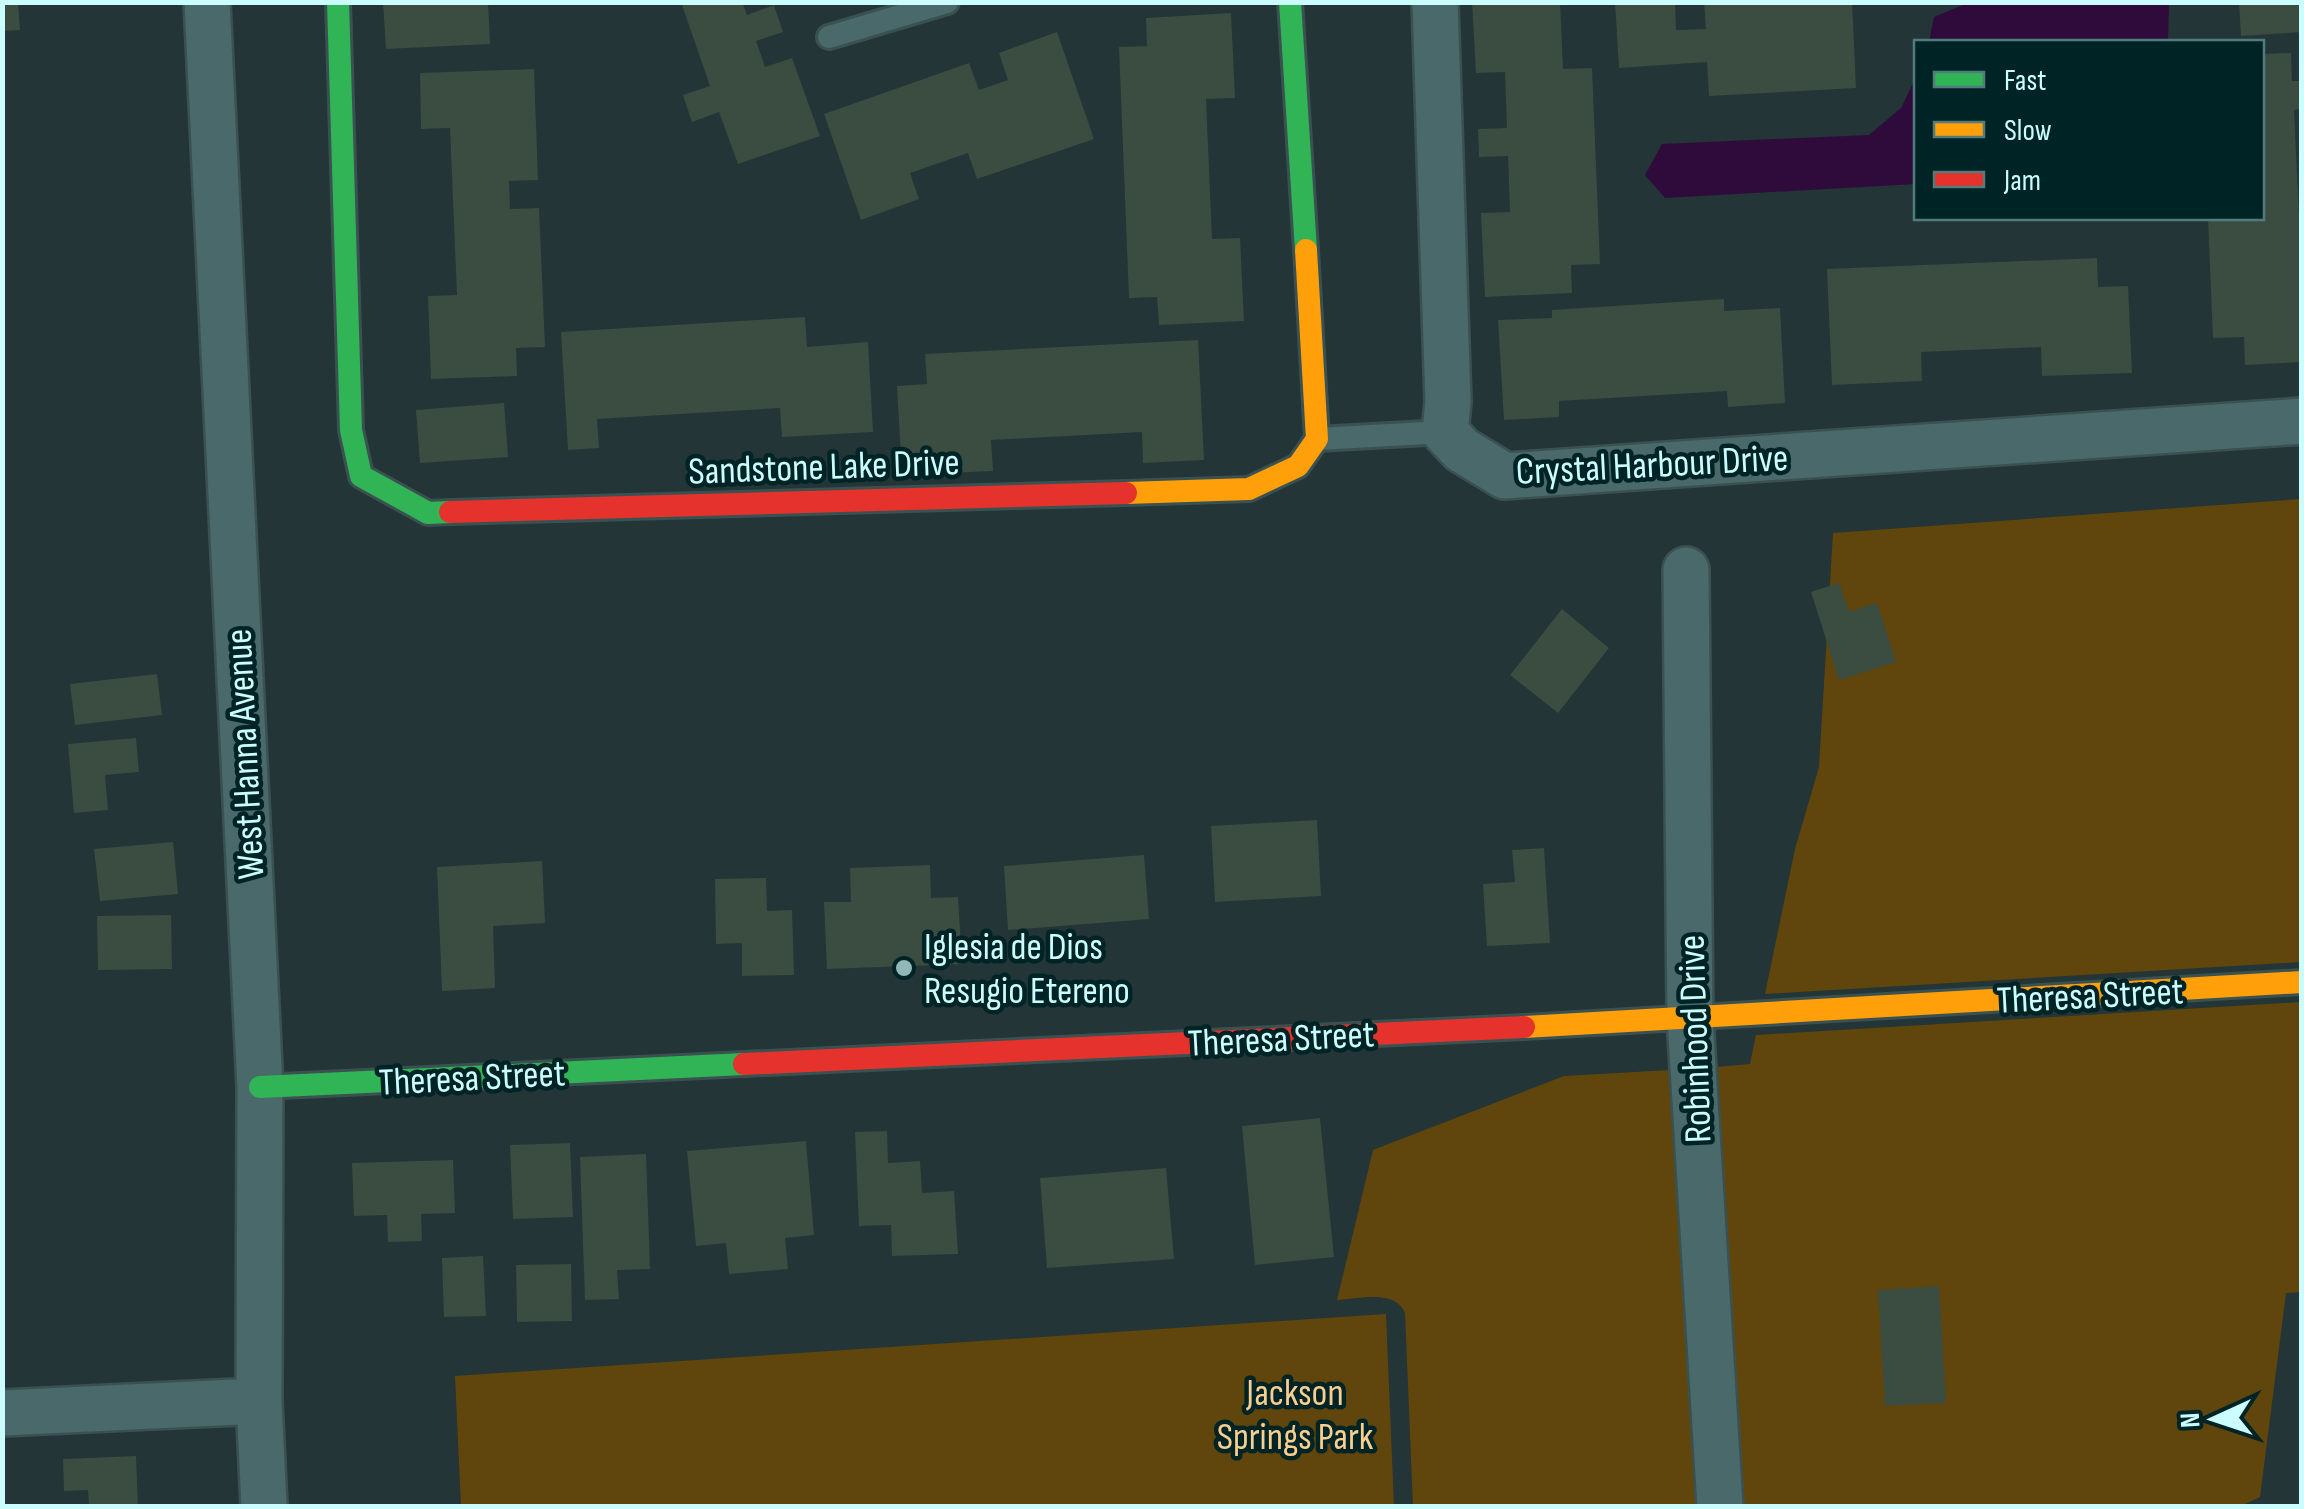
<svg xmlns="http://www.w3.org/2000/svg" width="2304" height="1509" font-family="'Sofia Sans Condensed',sans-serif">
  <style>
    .green { fill: #60460c }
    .water { fill: #2f0b3b }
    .building { fill: #3b4c40 }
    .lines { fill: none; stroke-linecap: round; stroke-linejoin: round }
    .lane-casing { stroke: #3a5151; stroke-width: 28 }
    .street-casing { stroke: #3a5151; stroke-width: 50 }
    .fast-casing { stroke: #3a5151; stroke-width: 28 }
    .slow-casing { stroke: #3a5151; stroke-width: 28 }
    .jam-casing { stroke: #3a5151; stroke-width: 28 }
    .lane { stroke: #4a696a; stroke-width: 22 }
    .street { stroke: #4a696a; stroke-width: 45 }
    .fast { stroke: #30b455; stroke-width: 22 }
    .slow { stroke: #ff9f0a; stroke-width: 22 }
    .jam { stroke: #e5322d; stroke-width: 22 }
    .poi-dot { fill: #91b7b8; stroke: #002425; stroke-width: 4 }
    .labels { text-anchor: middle; stroke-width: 9; stroke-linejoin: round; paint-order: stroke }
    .street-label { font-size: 38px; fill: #ccfdfe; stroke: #002425 }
    .poi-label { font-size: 38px; fill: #ccfdfe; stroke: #002425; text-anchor: start }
    .park-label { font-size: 38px; fill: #f8cf90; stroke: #002425 }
  </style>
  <rect width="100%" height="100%" fill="#233536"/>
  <path class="green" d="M2301 499V962L1765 994 1795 849 1819 767 1833 533Z
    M2301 1002V1292L2286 1293 2260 1497 2241 1506H1742L1716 1067 1750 1064 1756 1035Z
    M1670 1070 1697 1506H1413L1405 1313C1395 1289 1359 1299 1337 1300L1373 1150 1564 1076Z
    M1386 1314 1394 1506H461L455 1376Z"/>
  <path class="water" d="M1970 2 2169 3 2168 42H1929L1934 17Z
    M1916 77V184L1665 198 1645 175 1662 144 1869 135 1901 108Z"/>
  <path class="building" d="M2 2H18L20 30 2 31Z
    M383 2H488L490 44 386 49Z
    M681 2H742L747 15 774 5 783 32 756 41 765 67 792 58 820 136 738 164 719 112 692 122 683 95 710 86Z
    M1472 2H1560L1563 69 1592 68 1600 264 1571 265 1572 293 1485 297 1481 213 1510 212 1508 156 1479 157 1478 129 1507 128 1505 72 1476 73Z
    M1615 2H1675L1676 30 1706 29 1704 2H1852L1856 88 1709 96 1707 62 1619 68Z
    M2239 2H2302V32L2241 36Z
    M1231 13 1235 98 1206 99 1212 239 1240 238 1244 321 1159 325 1157 297 1129 298 1119 47 1147 46 1146 18Z
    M1057 32 1094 139 977 179 968 153 910 173 919 199 861 220 824 114 969 63 979 90 1008 80 999 53Z
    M2291 53 2292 81H2302V109L2294 110 2302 278V362L2245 365 2244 337 2213 338 2208 218H2262V54Z
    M534 69 538 180 509 181 510 209 539 208 545 347 516 348 517 376 431 379 428 296 457 295 450 128 421 129 420 73Z
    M2097 258 2098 287 2128 286 2132 373 2042 376 2041 347 1921 352 1922 381 1832 385 1827 269Z
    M1724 299V311L1780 308 1785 403 1728 407 1727 391 1559 401V417L1504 420 1498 320 1552 318V310Z
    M805 317 807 347 868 342 873 432 782 437 780 408 597 419 599 448 568 450 561 332Z
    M1198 340 1204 460 1143 463 1142 432 991 440 993 471 902 475 897 386 927 384 925 354Z
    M504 403 508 457 420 463 416 410Z
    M1839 583 1849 612 1877 603 1896 662 1839 680 1811 592Z
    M1562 609 1609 648 1558 713 1510 675Z
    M157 674 162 715 75 725 70 684Z
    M136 738 139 772 105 775 108 810 74 813 68 744Z
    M1317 820 1321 896 1215 902 1211 826Z
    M173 842 178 894 100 901 94 849Z
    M1544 848 1550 943 1487 946 1483 884 1515 882 1512 850Z
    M1144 855 1149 919 1008 930 1004 866Z
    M542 861 545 923 493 926 495 988 442 991 437 867Z
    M930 865 931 898 958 897 962 964 827 969 824 902H851L850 868Z
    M766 878 767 911 792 910 794 975 742 976V943L716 944 715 879Z
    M171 915 172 969 98 970 97 916Z
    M1320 1118 1334 1257 1255 1265 1242 1126Z
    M887 1131 888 1163 920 1161 922 1193 954 1191 958 1254 892 1256 891 1225 859 1226 855 1132Z
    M806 1141 814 1235 785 1238 788 1269 729 1274 726 1243 696 1246 687 1151Z
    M570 1143 573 1217 513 1219 510 1145Z
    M646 1154 650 1269 617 1270 619 1299 585 1300 580 1157Z
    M453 1160 455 1213 421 1214 422 1241 388 1242 387 1215 354 1216 352 1163Z
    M1166 1168 1174 1259 1047 1268 1040 1178Z
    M483 1256 486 1316 444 1317 442 1258Z
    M571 1264 572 1321 517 1322 516 1265Z
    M1939 1286 1946 1403 1885 1406 1878 1290Z
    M136 1456 138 1506H89L88 1490 64 1491 63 1459Z"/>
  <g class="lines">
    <g class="lane-casing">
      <path id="lane" d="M829 37 947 2
        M1317 439 1445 432"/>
    </g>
    <g class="street-casing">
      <path id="street" d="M207 2 260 1087 259 1401 264 1506
        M1435 2 1448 402 1445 432 1462 450 1505 476 2302 421
        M1686 570 1690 1019 1720 1506
        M2 1413 259 1401"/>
    </g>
    <g class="fast-casing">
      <path id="fast" d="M338 2 351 430 361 476 428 513 450 512
        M1290 2 1306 250
        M260 1087 744 1064"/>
    </g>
    <g class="slow-casing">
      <path id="slow" d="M1126 493 1249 489 1298 466 1317 439 1306 250
        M1524 1027 2302 982"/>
    </g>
    <g class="jam-casing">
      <path id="jam" d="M450 512 1126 493
        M744 1064 1524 1027"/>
    </g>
    <use href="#lane" class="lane"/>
    <use href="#street" class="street"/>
    <use href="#fast" class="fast"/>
    <use href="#slow" class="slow"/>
    <use href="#jam" class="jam"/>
  </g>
  <circle class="poi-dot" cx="904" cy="968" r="10"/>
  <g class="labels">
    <g class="street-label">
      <text transform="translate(1652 464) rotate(-3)" y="13">Crystal Harbour Drive</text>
      <text transform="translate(824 466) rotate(-2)" y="13">Sandstone Lake Drive</text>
      <text transform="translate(244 754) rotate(-93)" y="13">West Hanna Avenue</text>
      <text transform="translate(2090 995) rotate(-3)" y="13">Theresa Street</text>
      <text transform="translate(1281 1038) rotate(-3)" y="13">Theresa Street</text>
      <text transform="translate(1694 1039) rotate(-92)" y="13">Robinhood Drive</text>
      <text transform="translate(472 1077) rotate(-3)" y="13">Theresa Street</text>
    </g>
    <g class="poi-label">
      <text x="924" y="959">Iglesia de Dios<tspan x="924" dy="44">Resugio Etereno</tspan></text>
    </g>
    <g class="park-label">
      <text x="1295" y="1405">Jackson<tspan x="1295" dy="44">Springs Park</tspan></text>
    </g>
  </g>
  <rect width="2304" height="1509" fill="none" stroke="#ccfdfe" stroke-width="10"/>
  <rect x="1914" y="40" width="350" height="180" fill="#002425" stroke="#527b7c" stroke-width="2.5"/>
  <rect x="1934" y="72" width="50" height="15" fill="#30b455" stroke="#527b7c" stroke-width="2.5"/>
  <text x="2004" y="90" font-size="30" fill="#ccfdfe">Fast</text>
  <rect x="1934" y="122" width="50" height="15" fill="#ff9f0a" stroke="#527b7c" stroke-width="2.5"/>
  <text x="2004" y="140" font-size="30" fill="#ccfdfe">Slow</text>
  <rect x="1934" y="172" width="50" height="15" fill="#e5322d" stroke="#527b7c" stroke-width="2.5"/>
  <text x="2004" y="190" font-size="30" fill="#ccfdfe">Jam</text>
  <g transform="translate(2214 1419) rotate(267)" stroke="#002425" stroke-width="8" paint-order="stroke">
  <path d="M0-8L18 38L0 25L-18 38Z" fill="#ccfdfe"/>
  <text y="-15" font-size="28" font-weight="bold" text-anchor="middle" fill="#ccfdfe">N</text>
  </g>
</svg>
